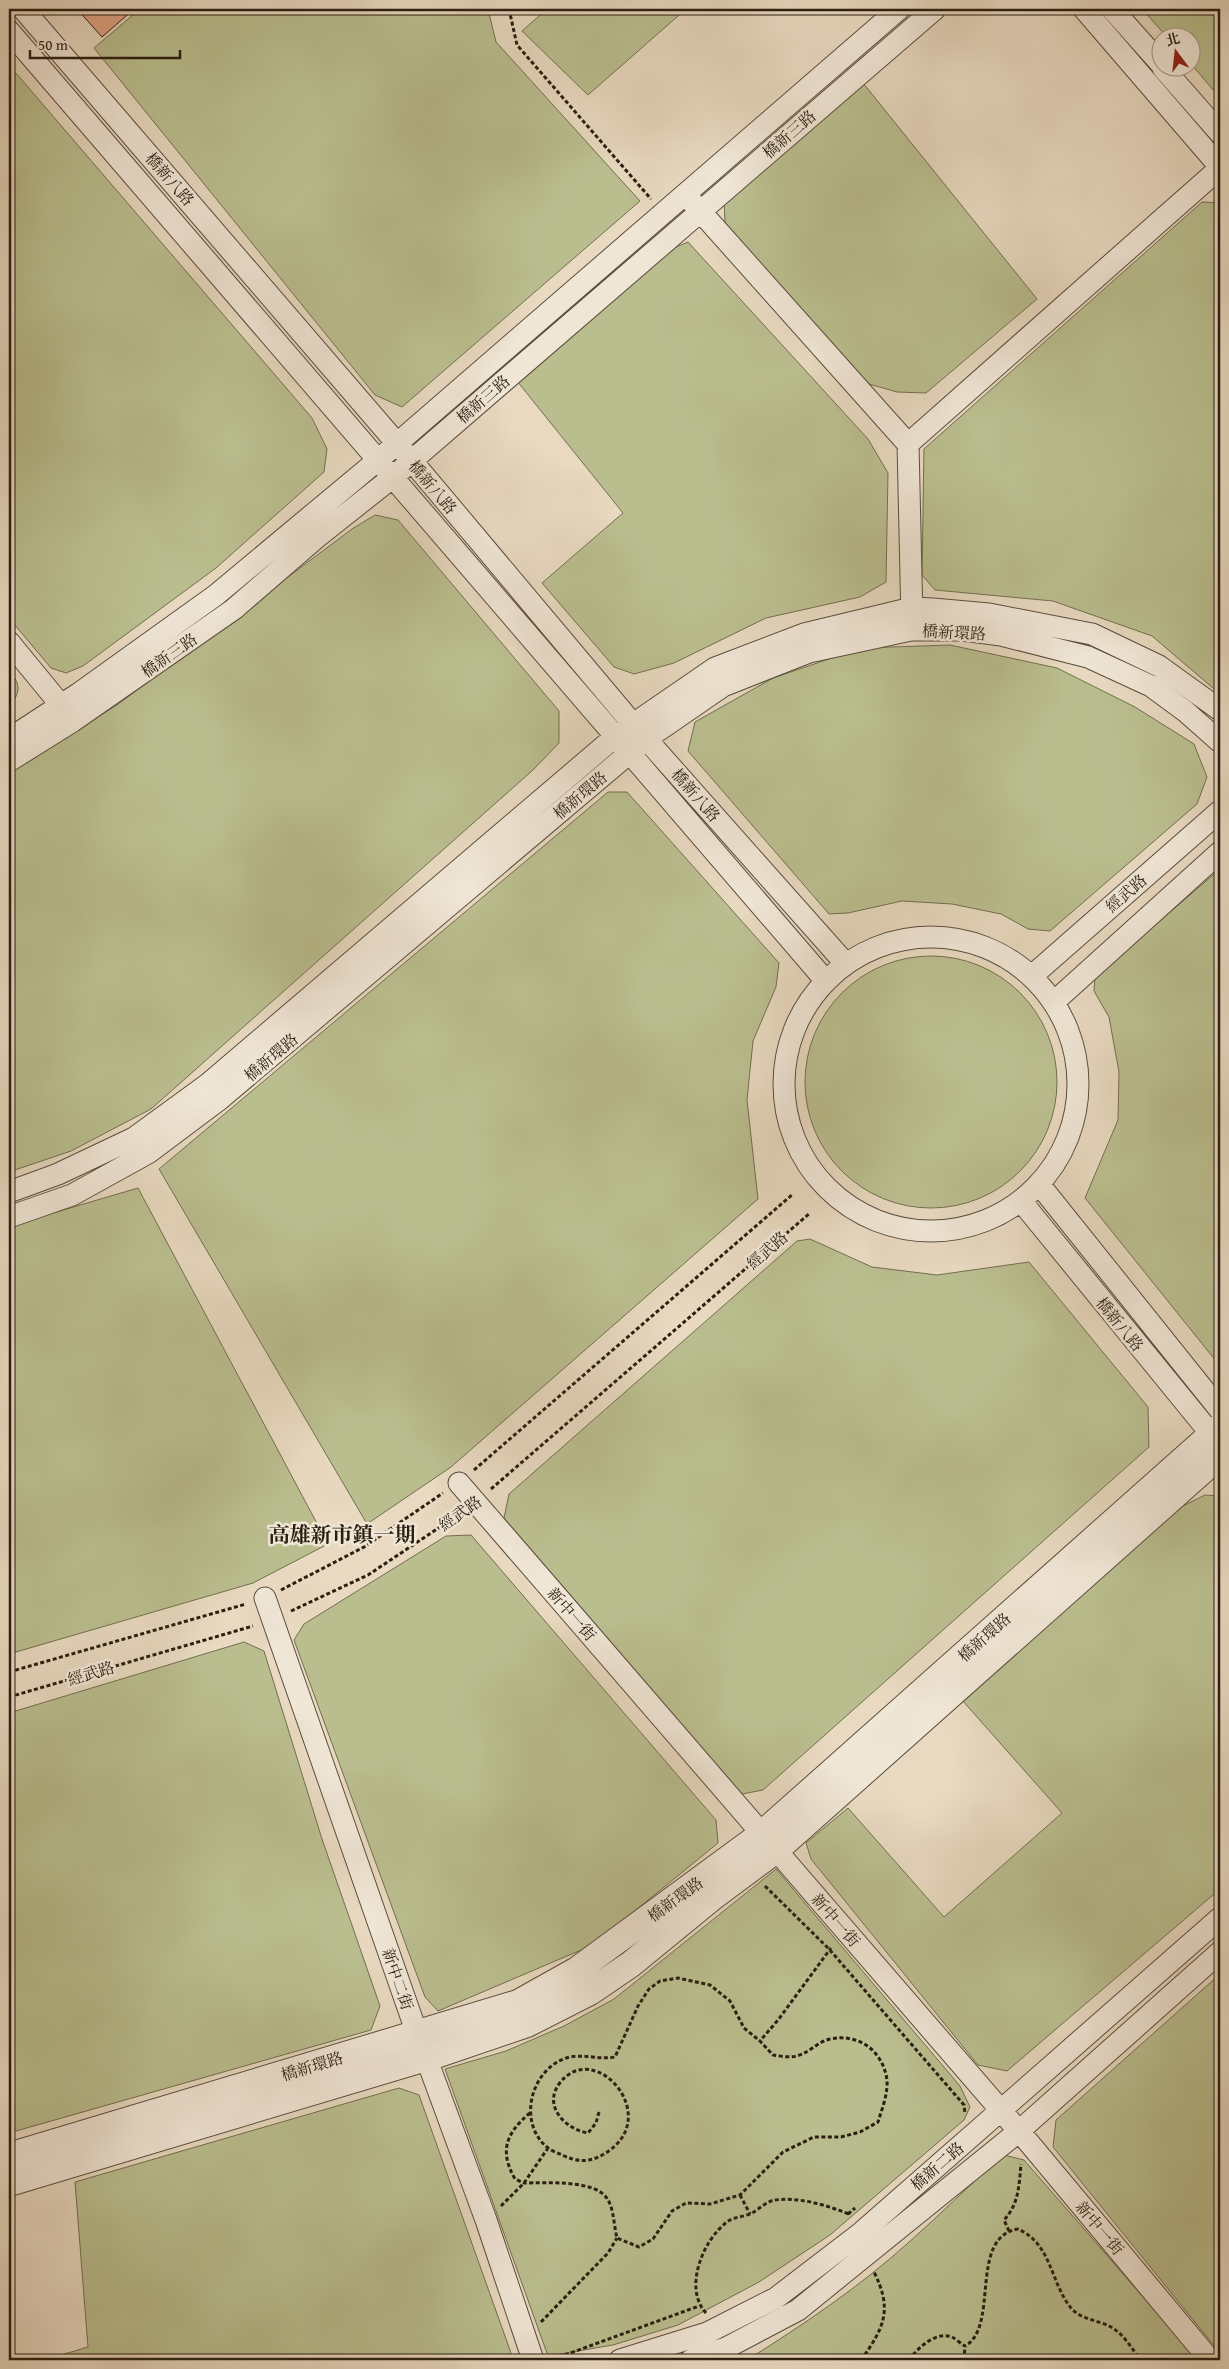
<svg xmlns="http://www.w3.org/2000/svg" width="1229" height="2369" font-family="'Gentium Book Plus','Noto Serif TC',serif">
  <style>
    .green { fill: #babe8f; stroke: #726e50 }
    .building { fill: #e3a585; stroke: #2a1e11 }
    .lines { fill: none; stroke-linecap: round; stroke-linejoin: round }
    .minor-casing { stroke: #5a4d3d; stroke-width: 23 }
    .tertiary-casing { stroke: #5a4d3d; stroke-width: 28 }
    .path { stroke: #2a1e11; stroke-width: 3; stroke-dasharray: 4 2.5; stroke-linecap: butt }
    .minor { stroke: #f0e6d6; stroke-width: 21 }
    .tertiary { stroke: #f0e6d6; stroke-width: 26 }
    .labels { text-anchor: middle; stroke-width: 5; stroke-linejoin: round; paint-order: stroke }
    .street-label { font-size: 16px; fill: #2a1e11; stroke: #f0e6d6 }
    .district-label { font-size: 21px; font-weight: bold; fill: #2a1e11; stroke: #f0e6d6 }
  </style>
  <rect width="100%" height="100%" fill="#e8d9c0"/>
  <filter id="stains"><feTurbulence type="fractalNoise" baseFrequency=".004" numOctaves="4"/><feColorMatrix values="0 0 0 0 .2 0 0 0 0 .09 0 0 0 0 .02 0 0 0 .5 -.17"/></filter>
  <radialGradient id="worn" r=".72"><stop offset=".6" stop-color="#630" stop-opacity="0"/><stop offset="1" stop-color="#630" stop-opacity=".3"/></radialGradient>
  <path class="green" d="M140 9H488L496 42 640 201 402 407 375 395 94 48Z
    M547 9H686L588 95 522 31Z
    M1142 9H1220V98L1192 65V38L1167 37Z
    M9 65 312 418 327 449 324 472 216 568 83 666 66 673 51 668 9 618Z
    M863 83 1037 299 926 393 897 392 869 384 725 223 724 200Z
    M1202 202 1220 203V694L1152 636 1053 601 935 590 922 575 924 449Z
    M688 242 868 439 888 473 886 582 860 597 766 618 674 663 634 674 614 667 542 583 623 513 517 381 674 248Z
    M375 515 398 520 559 711V743L533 770 151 1109 71 1151 9 1172V772L117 705 352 529Z
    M950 645 1057 668 1135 707 1194 744 1207 777 1197 804 1050 931 1028 929 1001 914 952 904 902 901 848 913 829 914 688 751 695 722 773 678 861 648Z
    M9 670C22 686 20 692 9 708Z
    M608 792H627L779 963 776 987 753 1041 747 1100 758 1199 451 1467 367 1524 159 1169Z
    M1220 869V1366L1085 1198 1118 1120 1119 1072 1109 1017 1094 991 1095 977Z
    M805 1082a126 126 0 1 1 252 0a126 126 0 1 1-252 0Z
    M138 1188 328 1544 253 1583 9 1654V1226Z
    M810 1239 872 1267 937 1275 1029 1262 1148 1407 1149 1447 763 1790 742 1794 504 1518 509 1494 797 1241Z
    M1205 1495 1220 1496V1889L1007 2071 978 2065 811 1859 806 1843 848 1808 944 1917 1062 1813 962 1700 1181 1507Z
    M471 1535 716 1820 718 1843 593 1945 438 2011 425 1997 294 1640 304 1624 446 1536Z
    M244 1642 264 1651 322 1839 380 2006 371 2030 9 2133V1713Z
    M776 1869 960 2086 970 2107 964 2120 830 2235 759 2282 678 2325 613 2345 548 2356 445 2069 506 2051 564 2026 614 1999Z
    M1220 1974V2353L1053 2147 1056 2120Z
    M399 2088 419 2095 511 2353 508 2360H44L88 2347 75 2182Z
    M1004 2155 1024 2160 1198 2360H747C803 2325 859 2287 908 2243 941 2214 971 2183 1004 2155Z"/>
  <path class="building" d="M77 9H134L102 37Z"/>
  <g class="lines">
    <g class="minor-casing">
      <path id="minor" d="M23 9 412 461 632 723 845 963
        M1084 9 1220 167
        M1112 9 1162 65
        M9 31 825 980
        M1163 68 1220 133
        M692 202 908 444 912 621
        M908 444 1220 168
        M9 642 69 715
        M9 739 78 694 216 595 378 460 899 9
        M9 761 73 721 234 609 316 538 393 477 935 9
        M784 1084a147 147 0 1 1 294 0a147 147 0 1 1-294 0Z
        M1033 975 1220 811
        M1055 1001 1220 852
        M1039 1184 1220 1410
        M9 1192 58 1174 134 1138 208 1084 616 736 715 668 804 634 912 608 933 609 989 614 1092 634 1159 666 1220 710
        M1021 1201 1220 1445
        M9 1217 72 1195 148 1153 220 1099 646 739 723 686 809 652 911 630H963L1001 635 1088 657 1151 686 1185 711 1220 742
        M459 1483 1030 2144 1210 2360
        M265 1598 413 2022 486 2220 533 2360
        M620 2360 707 2333 776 2298 862 2232 1220 1918
        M691 2360 726 2348 798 2310 1018 2132 1220 1952"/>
    </g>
    <g class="tertiary-casing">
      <path id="tertiary" d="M9 2156 518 2003 577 1970 762 1834 1220 1427
        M9 2183 439 2054 527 2024 590 1992 631 1964 714 1896 776 1850 1220 1455"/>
    </g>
    <path class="path" d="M509 9 517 45 651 199
      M474 1470 793 1194
      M491 1489 810 1213
      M281 1590 364 1547 443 1493
      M291 1611 368 1575 461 1513
      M9 1672 246 1604
      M9 1697 253 1626
      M765 1886 829 1949 964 2105 965 2113
      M599 2112 596 2123 588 2133C565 2129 543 2106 559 2084 594 2036 666 2118 604 2154 589 2163 577 2162 562 2155 558 2153 552 2151 548 2148 516 2123 531 2066 570 2057 585 2054 600 2060 615 2057L638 2006 649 1989 660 1981 678 1978 710 1985 730 2001 744 2028 760 2041
      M530 2113C506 2133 499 2151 515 2179L524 2183C545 2183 597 2179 608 2200 614 2210 614 2227 617 2238L639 2247 653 2239 672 2211 686 2203 710 2204 740 2195 783 2152 814 2137H841L860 2132 878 2122C882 2109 888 2094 887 2080 883 2051 859 2033 830 2039 817 2042 808 2054 796 2056 789 2058 780 2056 773 2055L760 2041 778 2020 831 1948
      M740 2195 750 2214
      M501 2206 524 2183 548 2148
      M848 2214 855 2208
      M1009 2231 1004 2220C1019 2204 1019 2185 1021 2164
      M706 2313C683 2288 703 2240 727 2222 733 2217 744 2217 752 2213 759 2209 767 2201 775 2200 800 2197 826 2205 849 2214
      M541 2322 608 2253 617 2238
      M553 2358 554 2359 699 2306
      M861 2360C884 2328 893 2310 874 2272
      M909 2360C918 2348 935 2331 952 2337 956 2339 961 2344 965 2346 1000 2327 968 2237 1018 2229 1052 2244 1050 2282 1071 2308 1080 2319 1097 2320 1109 2326 1122 2332 1132 2348 1140 2360
      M964 2360 965 2346"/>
    <use href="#minor" class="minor"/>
    <use href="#tertiary" class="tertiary"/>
  </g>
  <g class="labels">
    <g class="street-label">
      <text transform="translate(789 134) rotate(-41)" y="6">橋新三路</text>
      <text transform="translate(170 179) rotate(49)" y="6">橋新八路</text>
      <text transform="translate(483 399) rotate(-41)" y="6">橋新三路</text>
      <text transform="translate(433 487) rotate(50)" y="6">橋新八路</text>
      <text transform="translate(954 632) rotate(3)" y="6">橋新環路</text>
      <text transform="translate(169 655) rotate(-35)" y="6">橋新三路</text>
      <text transform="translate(580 795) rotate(-40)" y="6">橋新環路</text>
      <text transform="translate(696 795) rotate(49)" y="6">橋新八路</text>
      <text transform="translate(1126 893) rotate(-41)" y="6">經武路</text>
      <text transform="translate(271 1057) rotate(-40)" y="6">橋新環路</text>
      <text transform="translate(767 1250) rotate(-41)" y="6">經武路</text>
      <text transform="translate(1120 1324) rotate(51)" y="6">橋新八路</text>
      <text transform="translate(460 1513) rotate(-35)" y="6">經武路</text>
      <text transform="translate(572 1614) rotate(49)" y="6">新中一街</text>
      <text transform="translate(984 1637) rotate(-42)" y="6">橋新環路</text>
      <text transform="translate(91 1673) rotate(-16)" y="6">經武路</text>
      <text transform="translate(675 1899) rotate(-36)" y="6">橋新環路</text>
      <text transform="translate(836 1920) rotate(49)" y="6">新中一街</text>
      <text transform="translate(398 1979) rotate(71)" y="6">新中二街</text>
      <text transform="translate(312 2066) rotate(-17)" y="6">橋新環路</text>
      <text transform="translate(937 2166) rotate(-41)" y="6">橋新二路</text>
      <text transform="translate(1100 2228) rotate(50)" y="6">新中一街</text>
    </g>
    <g class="district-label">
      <text x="342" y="1542">高雄新市鎮一期</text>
    </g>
  </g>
  <rect width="1229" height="2369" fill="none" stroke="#e8d9c0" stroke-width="30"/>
  <rect x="10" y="10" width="1209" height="2349" fill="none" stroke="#2a1e11" stroke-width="2.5"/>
  <rect x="15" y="15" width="1199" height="2339" fill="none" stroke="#2a1e11"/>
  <g transform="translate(1176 52) rotate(345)"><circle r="24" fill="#f0e6d6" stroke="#a19687"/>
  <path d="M0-4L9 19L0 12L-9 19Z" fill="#8f2418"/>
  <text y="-8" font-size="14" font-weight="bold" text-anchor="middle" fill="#2a1e11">北</text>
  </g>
  <path d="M30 50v8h150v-8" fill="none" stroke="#2a1e11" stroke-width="2.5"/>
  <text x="38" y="50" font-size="15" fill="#2a1e11" stroke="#f0e6d6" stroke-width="4" paint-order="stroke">50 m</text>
  <rect width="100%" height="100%" filter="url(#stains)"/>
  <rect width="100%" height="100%" fill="url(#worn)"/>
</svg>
